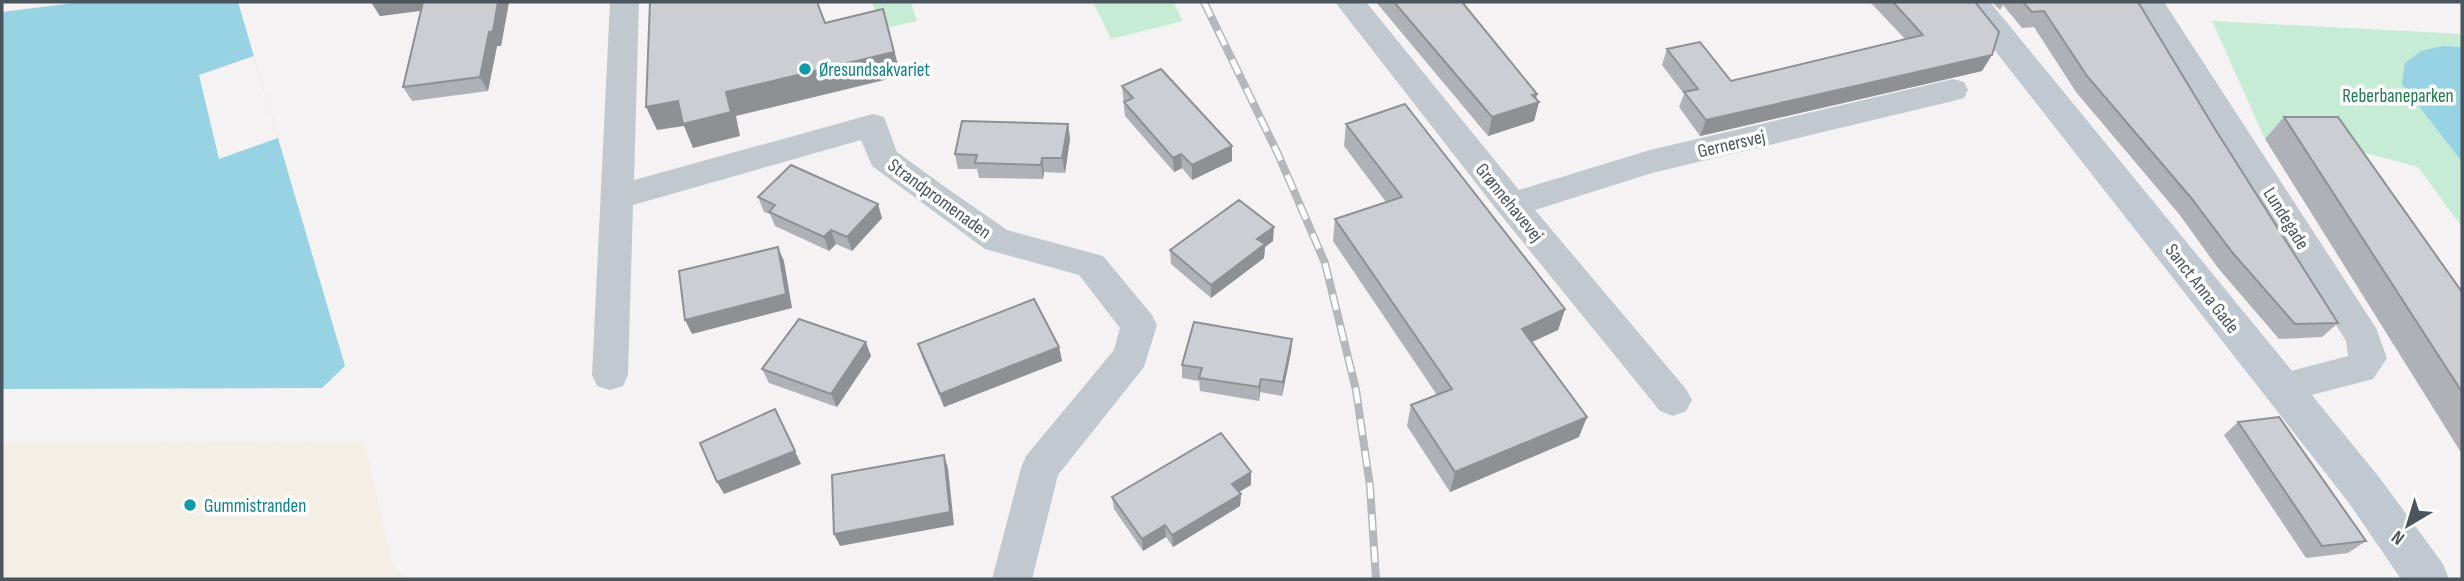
<svg xmlns="http://www.w3.org/2000/svg" width="2464" height="581" font-family="'Sofia Sans Condensed',sans-serif">
  <style>
    .green { fill: #c6ecd6 }
    .sand { fill: #f3efe5 }
    .water { fill: #98d3e4 }
    .pier { fill: #f4f2f2 }
    .lines { fill: none; stroke-linecap: round; stroke-linejoin: round }
    .minor { fill: #c1c9cf; fill-rule: evenodd }
    .secondary { fill: #c0c8d1; fill-rule: evenodd }
    .rail-casing { stroke: #b5b7bb; stroke-width: 8 }
    .rail { stroke: #fff; stroke-width: 5; stroke-dasharray: 16; stroke-linecap: butt }
    .wall { fill: #afb1b6 }
    .shaded-wall { fill: #8f9094 }
    .building { fill: #ccced4; stroke: #8f9094; stroke-width: 2 }
    .culture-dot { fill: #0f9aa8; stroke: #fff; stroke-width: 2.5 }
    .labels { text-anchor: middle; stroke-width: 7; stroke-linejoin: round; paint-order: stroke }
    .culture-label { font-size: 19px; fill: #0d838f; stroke: #fff; text-anchor: start }
    .park-label { font-size: 19px; fill: #217a50; stroke: #fff }
    .street-label { font-size: 19px; fill: #4b555e; stroke: #fff }
  </style>
  <rect width="100%" height="100%" fill="#f4f2f2"/>
  <path class="green" d="M872 2H911L917 21 881 29Z
    M1093 2H1173L1183 21 1111 39Z
    M2212 21 2462 34V227L2418 167 2318 140 2265 139Z"/>
  <path class="sand" d="M364 441 393 567 409 579H2V442Z"/>
  <path class="water" d="M81 2H238L345 366 322 388 2 389V12Z
    M2442 46 2462 47V162L2402 84 2405 63 2421 51Z"/>
  <path class="pier" d="M254 56 278 138 219 159 199 75Z"/>
  <g class="lines">
    <path class="minor" d="M610 2H639L634 180 873 114 884 117 897 152 948 189 1007 230 1103 256 1152 315 1157 325 1144 367 1058 475 1032 579H992L1021 468 1026 456 1114 350 1120 328 1079 275 985 249 872 166 861 140 633 205 628 375 623 386 610 390 597 386 592 375Z
      M1335 2H1366L1519 190 1650 150 1953 79 1964 82 1968 90 1964 98 1953 101 1652 173 1535 210 1686 389 1692 400 1686 411 1673 416 1660 411 1500 214Z
      M2135 2H2164L2376 328 2387 358 2373 379 2281 403 2268 399 2263 388 2268 377 2348 356 2346 341Z"/>
    <path class="secondary" d="M1957 2H1990L2379 477 2443 564 2449 579H2401L2349 503Z"/>
    <g class="rail-casing">
      <path id="rail" d="M1204 2 1278 154 1325 263 1356 390 1370 486 1376 579"/>
    </g>
    <use href="#rail" class="rail"/>
  </g>
  <path class="wall" d="M371 2H509L501 46H497L488 91 412 101 403 87 421 11 380 16Z
    M1376 2H1472L1464 4 1539 102 1534 121 1488 136Z
    M1870 2H1975L1982 71 1700 136 1679 107 1684 94 1662 65 1667 49 1731 81 1905 39Z
    M1992 2H2138L2215 129 2338 323 2322 337 2279 339 2218 268 2179 214 2076 92 2034 27 2022 28 2003 5 2000 10Z
    M1122 86 1232 161 1192 180 1182 168 1174 172 1125 116Z
    M2284 117 2462 292V454L2265 139Z
    M1068 124 1070 139 1065 173 1044 172 1043 179 979 178 977 169H958L955 154Z
    M1346 124 1565 309 1558 330 1532 342 1579 437 1450 492 1407 426 1411 405 1437 395 1333 241 1335 219 1386 202 1344 146Z
    M758 197 882 218 852 251 836 244 829 251 775 226 770 214 764 212Z
    M1273 241 1265 247 1264 258 1211 298 1171 264 1170 250Z
    M1292 339 1291 352 1282 396 1260 392 1259 401 1200 391 1199 381 1182 378V365Z
    M918 344 1059 347 1062 361 944 407 922 357Z
    M871 356 837 407 769 383 762 369Z
    M2238 422 2366 541 2348 553 2306 558 2224 435Z
    M1251 485 1239 492 1241 494 1240 506 1173 547 1166 537 1143 551 1114 509 1112 497Z"/>
  <path class="shaded-wall" d="M371 2H429L433 9 380 16Z
    M498 2H509L501 46H497L488 91 480 77 489 32Z
    M883 9 901 76 736 116 740 136 693 148 684 126 657 130 646 107Z
    M1992 55 1982 71 1700 136 1706 120Z
    M1537 94 1535 104 1539 102 1534 121 1488 136 1492 117Z
    M1068 124 1070 139 1065 173 1062 158Z
    M1232 146V161L1192 180V165Z
    M1181 154 1182 168 1174 172 1173 158Z
    M1042 158 1044 172 1043 179 1041 165Z
    M878 204 882 218 852 251 847 237Z
    M1274 227 1273 241 1265 247 1264 258 1211 298V285L1257 239Z
    M831 230 836 244 829 251 824 237Z
    M778 247 784 261 792 308 692 334 685 320Z
    M1565 309 1558 330 1516 349 1522 329Z
    M1292 339 1291 352 1282 396 1283 382Z
    M866 342 871 356 837 407 831 394Z
    M1059 347 1062 361 944 407 940 394Z
    M1261 379 1260 392 1259 401V387Z
    M775 409 801 464 724 494 717 482Z
    M1587 417 1579 437 1450 492 1455 472Z
    M944 455 948 468 954 525 840 546 834 534Z
    M1251 472V485L1232 496V484Z
    M1241 494 1240 506 1173 547 1172 535Z
    M1165 525 1166 537 1143 551 1142 539Z"/>
  <path class="building" d="M423 2H498L493 31 489 32 480 77 403 87Z
    M650 2H817L825 23 883 9 894 52 726 92 731 112 683 124 678 101 646 107Z
    M1394 2H1462L1537 94 1532 95 1539 102 1492 117Z
    M1893 2H1975L1999 32 1992 55 1706 120 1684 92 1698 89 1667 49 1700 42 1731 81 1923 35Z
    M2023 2H2138L2215 129 2338 323 2295 324 2232 252 2192 199 2087 76 2044 11 2032 12Z
    M1161 69 1232 146 1192 165 1181 154 1173 158 1124 102 1133 98 1122 86Z
    M1405 104 1565 309 1522 329 1587 417 1455 472 1411 405 1452 389 1335 219 1402 197 1346 124Z
    M2284 117H2338L2462 292V392Z
    M962 121 1068 124 1062 158H1042L1041 165 975 163 977 155 955 154Z
    M791 165 878 204 847 237 831 230 824 237 769 212 775 205 758 197Z
    M1239 200 1274 227 1257 239 1265 244 1211 285 1170 250Z
    M778 247 786 294 685 320 679 271Z
    M1034 299 1059 347 940 394 918 344Z
    M799 319 866 342 831 394 762 369Z
    M1194 322 1292 339 1283 382 1261 379 1259 387 1199 378 1202 368 1182 365Z
    M775 409 795 451 717 482 700 443Z
    M2279 417 2366 541 2322 546 2238 422Z
    M1221 433 1251 472 1232 484 1241 494 1172 535 1165 525 1142 539 1112 497Z
    M944 455 950 512 834 534 832 475Z"/>
  <g class="culture-dot">
    <circle cx="805" cy="69" r="7"/>
    <circle cx="190" cy="505" r="7"/>
  </g>
  <g class="labels">
    <g class="culture-label">
      <text x="819" y="76">Øresundsakvariet</text>
      <text x="204" y="512">Gummistranden</text>
    </g>
    <g class="park-label">
      <text x="2398" y="102">Reberbaneparken</text>
    </g>
    <g class="street-label">
      <text transform="translate(1731 143) rotate(-13)" y="7">Gernersvej</text>
      <text transform="translate(940 198) rotate(36)" y="7">Strandpromenaden</text>
      <text transform="translate(1510 202) rotate(51)" y="7">Grønnehavevej</text>
      <text transform="translate(2287 218) rotate(58)" y="7">Lundegade</text>
      <text transform="translate(2203 288) rotate(52)" y="7">Sanct Anna Gade</text>
    </g>
  </g>
  <rect width="2464" height="581" fill="none" stroke="#4b555e" stroke-width="7"/>
  <g transform="translate(2408 525) rotate(218)" stroke="#ffffff" stroke-width="5" paint-order="stroke">
  <path d="M0-5L12 26L0 18L-12 26Z" fill="#4b555e"/>
  <text y="-10" font-size="19" font-weight="bold" text-anchor="middle" fill="#4b555e">N</text>
  </g>
</svg>
